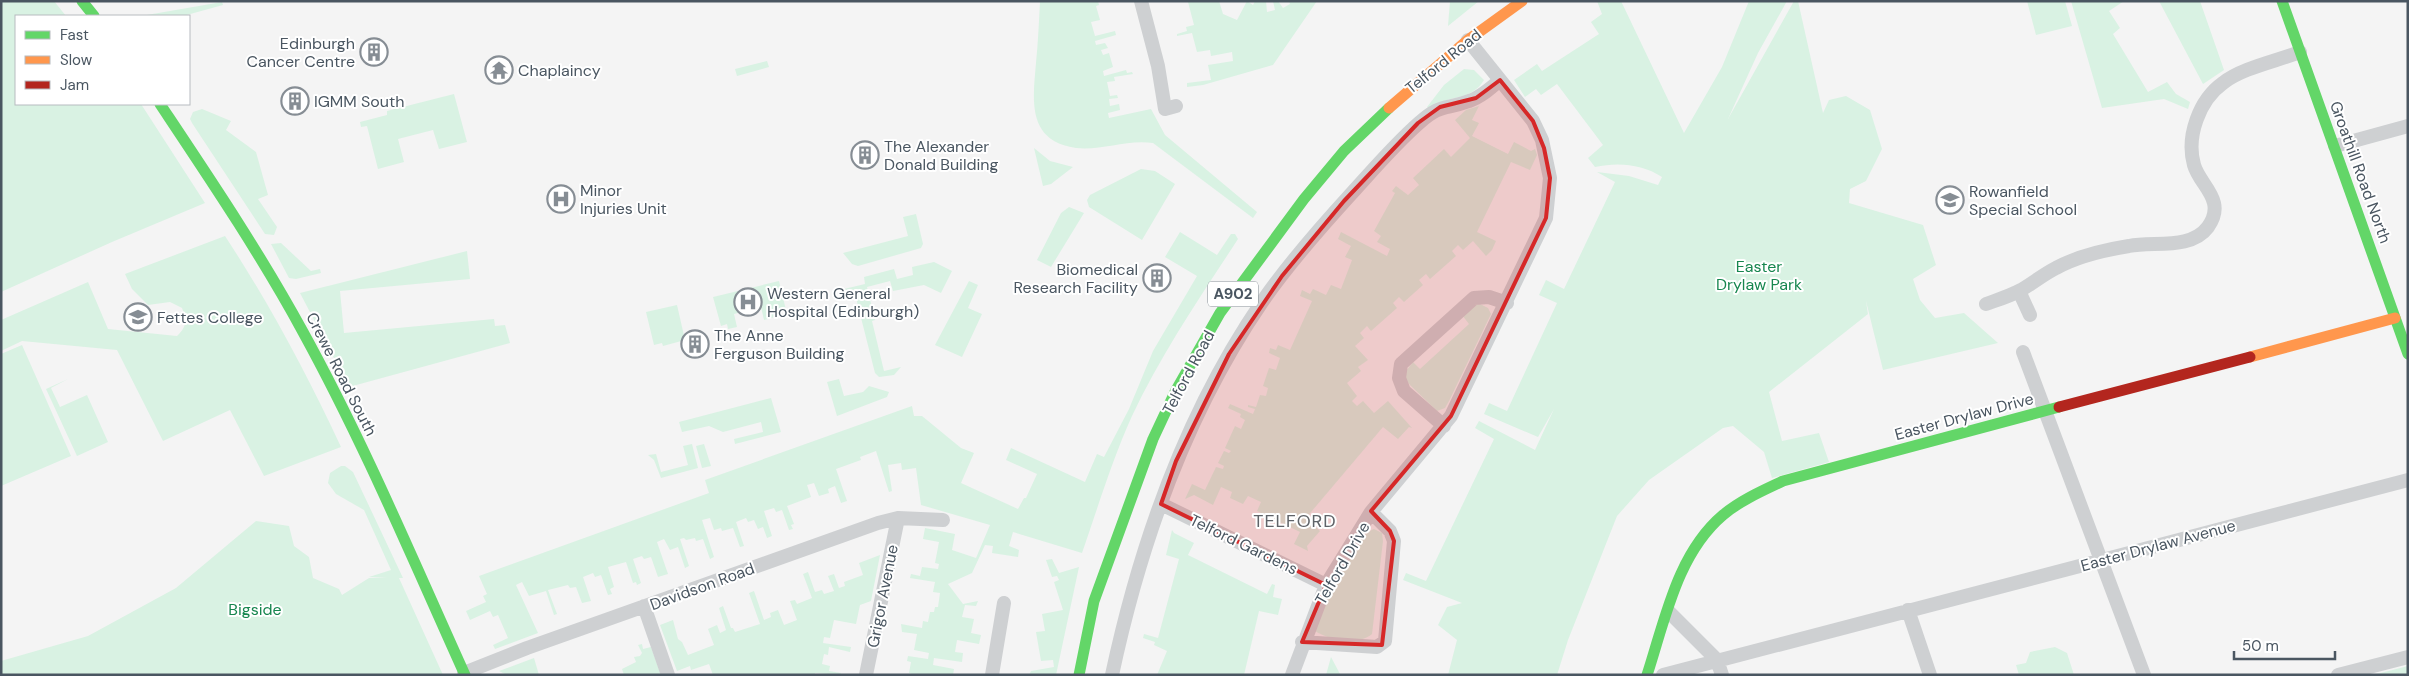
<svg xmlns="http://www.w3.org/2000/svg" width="2409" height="676" font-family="'DM Sans',sans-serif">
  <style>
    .green { fill: #d9f2e3 }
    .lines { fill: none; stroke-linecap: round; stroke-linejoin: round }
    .street { stroke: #ced0d2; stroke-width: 14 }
    .fast { stroke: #63d668; stroke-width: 11 }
    .slow { stroke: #ff974d; stroke-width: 11 }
    .jam { stroke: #b3261e; stroke-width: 11 }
    .marked { fill: #d62828; fill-opacity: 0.2; stroke: #d62828; stroke-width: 4; stroke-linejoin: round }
    .labels { text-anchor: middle; stroke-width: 4; stroke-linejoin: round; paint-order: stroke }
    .shield { fill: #fff; stroke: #808990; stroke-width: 1 }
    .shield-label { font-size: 15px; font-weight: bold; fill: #4a5661 }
    .poi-label { font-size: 16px; fill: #4a5661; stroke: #fff; text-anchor: start }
    .street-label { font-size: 16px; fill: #4a5661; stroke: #fff }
    .park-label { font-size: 16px; fill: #17864f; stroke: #fff }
    .neighbourhood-label { font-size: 18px; letter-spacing: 1px; fill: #5f6368; stroke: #fff }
  </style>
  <rect width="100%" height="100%" fill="#f4f4f4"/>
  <path class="green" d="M1 1H54L66 16H16V104H141L205 203 112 242 1 292Z
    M1040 1H1098L1099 5 1096 6 1100 20 1091 22 1095 36 1115 31 1116 35 1095 41 1096 45 1105 43 1108 48 1101 50 1103 55 1109 53 1113 67 1103 71 1104 76 1126 70 1127 73 1132 72 1133 74 1114 77 1115 81 1107 82 1110 96 1117 95 1118 98 1109 99 1110 106 1119 104 1120 110 1108 113 1109 118 1151 109 1165 135 1257 212 1253 218 1153 143C1127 139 1101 151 1076 148 1026 141 1033 99 1036 63 1038 42 1039 22 1040 1Z
    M1190 1H1219L1223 14 1237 20 1247 1 1253 5 1255 1H1266L1267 12 1275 10 1273 1H1278L1283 8 1290 4 1289 1H1317L1273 65 1203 85 1187 87V83L1211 80 1208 65 1233 61 1232 52 1211 56 1210 50 1197 52 1192 33 1177 36V34L1187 31 1186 27 1194 25 1188 2Z
    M1450 1H1479L1448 26Z
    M1597 1H1621L1684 133 1722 67 1749 1H1787L1758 53 1728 119 1794 1H1798L1823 113 1829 100 1846 96 1870 110 1882 149 1866 181 1850 189 1849 203 1923 225 1936 265 1913 279 1920 300 1935 318 1964 313 1998 343 1883 370 1866 301 1868 314 1769 392 1782 441 1819 433 1829 462 1772 478 1764 452 1733 426 1723 428 1649 480 1617 516 1568 640 1557 675H1448L1457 640 1438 625 1447 607 1462 603 1403 580 1406 573 1426 581 1494 439 1475 428 1479 421 1535 450 1554 409 1538 437 1484 414 1489 403 1507 411 1557 303 1539 295 1546 280 1564 289 1615 182 1597 172 1629 176 1658 185 1662 177C1642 164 1618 162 1595 167L1588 158 1603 145 1557 84 1541 95 1536 89 1525 97 1514 80 1537 64 1542 71 1599 34 1591 22 1602 14Z
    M2027 1H2065L2072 26 2036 35Z
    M2071 1H2124L2109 11 2120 28 2113 34 2148 92 2167 82 2176 94 2190 102 2188 109 2164 99 2102 108Z
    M2159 1H2200L2224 70 2203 84Z
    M222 2 223 5 183 16H141Z
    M767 61 769 67 737 76 735 69Z
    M1464 69 1474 70 1484 80C1471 102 1447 94 1429 109L1427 107 1444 85Z
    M454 94 467 142 439 149 433 130 398 139 404 162 378 169 367 126 361 127 360 122 387 115V111Z
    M1479 106 1472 120 1479 123 1472 136 1508 154 1514 142 1531 151 1535 149 1537 155 1530 170 1511 162 1477 232 1496 241 1492 250 1486 256 1473 241 1463 250 1458 245 1452 251 1456 256 1430 279 1426 274 1419 280 1423 285 1404 302 1399 297 1393 303 1397 308 1371 331 1367 326 1360 333 1364 338 1355 346 1368 360 1358 367 1361 371 1347 383 1357 396 1352 401 1357 406 1363 401 1374 413 1388 401 1412 428 1409 427 1398 439 1383 427 1306 518 1320 531 1307 546 1308 551 1294 544 1300 532 1257 511 1261 502 1248 496 1243 504 1230 498 1232 492 1221 487 1213 505 1194 495 1185 499 1192 484 1205 490 1216 467 1223 469 1224 466 1218 463 1224 451 1229 453 1231 451 1225 448 1235 426 1241 429 1245 420 1240 417 1241 414 1228 408 1230 404 1253 414 1255 409 1248 407V405L1256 407 1260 395 1266 396 1268 388 1263 386 1269 368 1276 370 1280 358 1269 353 1270 348 1276 350 1278 345 1290 350 1312 301 1300 296 1302 290 1310 294 1313 289 1326 295 1331 285 1341 289 1352 260 1345 257 1351 246 1338 239 1341 232 1387 256 1390 249 1377 242 1381 236 1374 231 1395 193 1392 191 1396 186 1408 195 1419 185 1413 178 1444 149 1451 157 1470 138 1455 120 1466 110Z
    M202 109 231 121 226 130 256 152 268 195 258 199 277 227 274 235 265 234 192 123 190 119 193 112Z
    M1034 148 1050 161 1073 167 1051 184 1043 186Z
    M1141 169 1155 171 1175 184 1142 240 1089 207 1087 200 1090 195Z
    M1069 207 1084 213 1051 267 1037 260 1061 213Z
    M916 214 923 244 921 248 858 266 852 264 843 253 908 236 903 217Z
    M1180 232 1217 255 1231 234H1235L1238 239C1201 296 1161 354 1132 416 1112 460 1098 507 1082 553L1013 532 1009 546 1019 550 1018 557 992 553 993 546 985 545 972 573 948 584 963 604 978 601 976 606 965 605 962 617 974 619 971 633 981 635 979 644 957 640 955 652 963 653 962 662 934 658 933 665 954 669 953 675H915L909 673 911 662 907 661 908 656 928 659 929 653 914 650 917 634 902 632 901 624 922 628 923 621 928 622 930 612H934L935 607H938L940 593 933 592 935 582 910 578 911 574 920 576 922 567 938 569 939 564 935 563 939 542 923 539 925 528 955 534 952 550 976 558 990 525 921 505 916 468 902 470 901 463 888 465 892 491 889 492 876 451 860 457 861 460 836 469 847 501 841 503 835 486 828 489 829 493 819 496 814 483 807 485 811 497 787 506 794 524 791 525 793 529 789 530 782 510 776 512 774 508 764 511 772 536 767 538 763 527 758 529 754 520 748 522 746 518 736 522 744 546 740 547 733 528 722 531 721 528 714 530 710 518 702 520 714 557 710 559 703 539 696 541 695 538 686 540 684 538 680 539 689 566 685 568 678 547 670 550 664 539 657 542 668 574 658 577 651 557 644 559 642 556 633 559 641 583 637 585 636 582 633 583 626 562 608 567 614 587 610 589 612 594 608 595 601 575 595 577 593 573 583 577 591 601 582 603 576 587 570 588 568 585 548 590 557 614 554 615 546 591 529 596 522 582 516 585 538 633 495 649 493 645 508 638 498 615 493 617 490 611 470 620 466 611 486 602 483 596 487 594 479 576 709 493 705 480 912 406 914 416H922L961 448 974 453 961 483 1018 509 1024 498H1026L1037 474 1006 460 1011 448 1085 482 1097 454 1104 457 1129 409 1153 351 1197 276 1165 257Z
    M225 236C269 303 307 374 341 447L264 476 230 410 163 441 117 350 22 341 1 351V320L88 282 108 329 177 336C187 327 187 320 182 308L170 302 148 305 132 289 125 274Z
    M281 243 311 271 320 269 321 273 296 279 289 278 271 244Z
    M467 251 470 279 340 291 344 333 494 319 495 326 505 325 510 343 349 387 300 293Z
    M934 262 952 271 941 293 924 285 893 291 890 281 867 287 875 320 872 321 884 371 901 367 894 375 879 377 875 373 856 298 844 289 865 284 864 277 894 269 897 279 913 275 912 267Z
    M779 281 786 310 775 313V317L764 320 761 307 734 314 737 327 728 329 727 324 721 326 713 297Z
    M969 281 978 285 968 308 982 314 962 357 935 345Z
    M1480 304 1488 308 1491 314 1449 401 1445 408 1437 411 1410 385 1406 380V371L1413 362 1420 369 1469 324 1462 315 1475 305Z
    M677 305 685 340 663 346 662 343 654 345 646 312Z
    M22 345 71 456 1 486V354Z
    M68 379 51 388 60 407 87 395 108 442 77 456 46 389Z
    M839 379 844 396 863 392 869 386 889 392 887 397 837 416 827 382Z
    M771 398 781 432 735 444 734 439 763 432 761 422 723 432 709 426 682 432 679 422Z
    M692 444 698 468 661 478 654 460 648 455 656 454 661 472 688 465 683 446Z
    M704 444 711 466 702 468 696 446Z
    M341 466H345L353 472 403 578H399L443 675H1V661L88 636 176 588 256 521 289 526 294 546 309 557 313 578 339 589 342 595 369 578H387L369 577 391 570 364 510 336 494 328 483 330 473Z
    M1374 529 1382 533 1383 541 1372 634C1358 646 1329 640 1315 631 1323 610 1353 536 1374 529Z
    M1172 530 1174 533 1194 543 1188 555 1267 594 1272 584 1275 585 1273 597 1282 599 1278 615 1259 611 1244 675H1157L1167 651 1154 645 1155 642 1143 638 1144 634 1158 638 1179 559 1166 555Z
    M880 555 871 601 860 605 856 624 834 620 830 638 824 637 823 643 851 647 850 652 829 647 828 655 824 654 822 664 830 666 829 671 841 673 840 675 815 673V675H713L709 664 691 670 690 666 677 671 660 625 673 620 678 639 682 642 688 655 714 645 708 629 717 625 720 633 726 630 719 608 723 606 731 628H733L735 632 760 624 749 593 754 591 764 620 771 617 770 613 778 610 784 625 797 620 790 601 795 600 797 604 812 598 803 574 808 572 815 592 822 590 824 594 834 591 828 576 834 574 839 588 845 586 844 582 863 575 859 563Z
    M1052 559 1059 573 1079 567 1056 675H1029L1031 671 1054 667 1053 660 1041 661 1036 632 1045 631 1042 614 1063 610 1054 582 1059 580 1057 576 1052 577 1046 560Z
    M642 644 643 649 651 647 661 675H624L622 669 636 662 634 657 640 656 642 653 638 645Z
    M2055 647 2067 653 2074 675H2019L2016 665 2026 663 2030 652Z
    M1331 657 1340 674 1359 675H1326Z
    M534 658 539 675H507L499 671Z
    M2408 666V675H2373Z"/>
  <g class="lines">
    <path class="street" d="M1141 1 1158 66 1165 109 1176 106
      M2335 146 2408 126
      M2019 291 2030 315
      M1986 304C1997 300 2010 296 2021 290 2033 283 2044 274 2056 268 2078 256 2104 250 2129 246 2154 241 2191 250 2208 227 2227 200 2200 186 2194 165 2186 137 2199 100 2223 83 2242 68 2277 61 2300 52
      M2023 352 2144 675
      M1444 426 1404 391 1399 378 1401 364 1474 298 1489 297 1507 303
      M1161 504 1326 585
      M644 606 668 675
      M1908 610 1930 675
      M1669 612 1717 660 1722 675
      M1302 642 1377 647 1385 641 1394 541 1390 531 1371 512
      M464 673 527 648 878 523 898 518 943 520
      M866 675 898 518
      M992 675 1004 603
      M1112 675C1140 544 1186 413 1262 302 1288 264 1320 228 1351 194 1373 170 1394 145 1419 123 1441 103 1445 110 1469 101 1481 97 1491 88 1500 80
      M1292 675 1326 585 1371 512 1451 416 1546 218 1550 178 1542 140 1533 121 1468 40
      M1663 675 2408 480
      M2338 675 2408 657"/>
    <path class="fast" d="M82 1 94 16
      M2282 1 2408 354
      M160 104C210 179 260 253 303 332 364 443 413 560 465 675
      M1079 675 1094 601 1153 439 1175 392 1220 313 1304 199 1344 151 1389 108
      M1647 675C1665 620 1677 554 1723 515 1741 500 1762 491 1783 481L2059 407"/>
    <path class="slow" d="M1389 108 1468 40 1522 1
      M2250 357 2395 318"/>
    <path class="jam" d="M2059 407 2250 357"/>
  </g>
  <path class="marked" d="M1500 80 1533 121 1544 148 1550 178 1546 218 1451 416 1371 511 1390 531 1394 541 1382 645 1302 642 1326 585 1161 504 1176 461 1229 354 1282 276 1344 201 1418 123 1440 107 1476 98Z"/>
  <defs>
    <g id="building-ring" transform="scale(1.4375)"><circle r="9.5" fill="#fff" stroke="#868d94" stroke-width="1.5"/><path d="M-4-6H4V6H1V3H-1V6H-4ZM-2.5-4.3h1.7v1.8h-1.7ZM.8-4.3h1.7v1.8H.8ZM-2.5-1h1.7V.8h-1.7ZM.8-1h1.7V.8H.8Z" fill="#868d94"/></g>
    <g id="temple-ring" transform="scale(1.4375)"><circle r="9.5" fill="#fff" stroke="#868d94" stroke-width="1.5"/><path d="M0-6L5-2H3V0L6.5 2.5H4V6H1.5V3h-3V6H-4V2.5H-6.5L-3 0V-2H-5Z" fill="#868d94"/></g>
    <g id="hospital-ring" transform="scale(1.4375)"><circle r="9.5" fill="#fff" stroke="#868d94" stroke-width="1.5"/><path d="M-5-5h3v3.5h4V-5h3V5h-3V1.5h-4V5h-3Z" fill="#868d94"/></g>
    <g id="school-ring" transform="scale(1.4375)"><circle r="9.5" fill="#fff" stroke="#868d94" stroke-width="1.5"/><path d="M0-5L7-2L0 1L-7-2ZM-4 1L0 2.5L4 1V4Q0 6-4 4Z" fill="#868d94"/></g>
  </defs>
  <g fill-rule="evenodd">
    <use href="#building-ring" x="374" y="52"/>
    <use href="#temple-ring" x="499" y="70"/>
    <use href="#building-ring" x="295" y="101"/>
    <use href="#building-ring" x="865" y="155"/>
    <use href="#hospital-ring" x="561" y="199"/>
    <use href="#school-ring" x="1950" y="200"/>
    <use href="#building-ring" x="1157" y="278"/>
    <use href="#hospital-ring" x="748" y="302"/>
    <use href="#school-ring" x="138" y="317"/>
    <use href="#building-ring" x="695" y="344"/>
  </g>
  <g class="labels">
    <rect class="shield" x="1208" y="281.5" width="50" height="25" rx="4"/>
    <g class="shield-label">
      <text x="1233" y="299">A902</text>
    </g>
    <g class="poi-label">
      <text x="355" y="49" text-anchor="end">Edinburgh<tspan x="355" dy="18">Cancer Centre</tspan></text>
      <text x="518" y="76">Chaplaincy</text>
      <text x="314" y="107">IGMM South</text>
      <text x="884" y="152">The Alexander<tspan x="884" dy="18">Donald Building</tspan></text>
      <text x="580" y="196">Minor<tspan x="580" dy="18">Injuries Unit</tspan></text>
      <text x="1969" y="197">Rowanfield<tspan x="1969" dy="18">Special School</tspan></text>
      <text x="1138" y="275" text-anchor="end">Biomedical<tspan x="1138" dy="18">Research Facility</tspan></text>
      <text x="767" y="299">Western General<tspan x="767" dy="18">Hospital (Edinburgh)</tspan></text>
      <text x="157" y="323">Fettes College</text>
      <text x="714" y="341">The Anne<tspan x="714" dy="18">Ferguson Building</tspan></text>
    </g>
    <g class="street-label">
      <text transform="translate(1443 61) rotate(-39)" y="6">Telford Road</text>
      <text transform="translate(2361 172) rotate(70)" y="6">Groathill Road North</text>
      <text transform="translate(1188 372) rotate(-62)" y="6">Telford Road</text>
      <text transform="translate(342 374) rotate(63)" y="6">Crewe Road South</text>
      <text transform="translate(1964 416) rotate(-15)" y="6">Easter Drylaw Drive</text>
      <text transform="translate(1244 544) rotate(26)" y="6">Telford Gardens</text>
      <text transform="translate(2158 545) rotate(-15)" y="6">Easter Drylaw Avenue</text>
      <text transform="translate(1342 563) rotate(-60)" y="6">Telford Drive</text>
      <text transform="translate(702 586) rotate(-20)" y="6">Davidson Road</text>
      <text transform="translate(882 596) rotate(-79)" y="6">Grigor Avenue</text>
    </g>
    <g class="park-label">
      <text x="1759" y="272">Easter<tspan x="1759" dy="18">Drylaw Park</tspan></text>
      <text x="255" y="615">Bigside</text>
    </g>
    <g class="neighbourhood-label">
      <text x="1295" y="527">TELFORD</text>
    </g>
  </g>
  <rect width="2409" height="676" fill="none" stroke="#4a5661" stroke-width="5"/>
  <rect x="15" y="15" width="175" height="90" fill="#ffffff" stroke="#b7bbc0"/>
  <rect x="25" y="31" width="25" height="8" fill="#63d668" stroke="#b7bbc0"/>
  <text x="60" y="40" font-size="15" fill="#4a5661">Fast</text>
  <rect x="25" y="56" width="25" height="8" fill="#ff974d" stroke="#b7bbc0"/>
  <text x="60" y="65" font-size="15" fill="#4a5661">Slow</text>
  <rect x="25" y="81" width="25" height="8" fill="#b3261e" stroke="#b7bbc0"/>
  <text x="60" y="90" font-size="15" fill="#4a5661">Jam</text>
  <path d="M2234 651v8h101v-8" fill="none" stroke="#4a5661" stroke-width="2.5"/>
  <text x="2242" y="651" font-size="15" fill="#4a5661" stroke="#ffffff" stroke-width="4" paint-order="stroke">50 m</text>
</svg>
